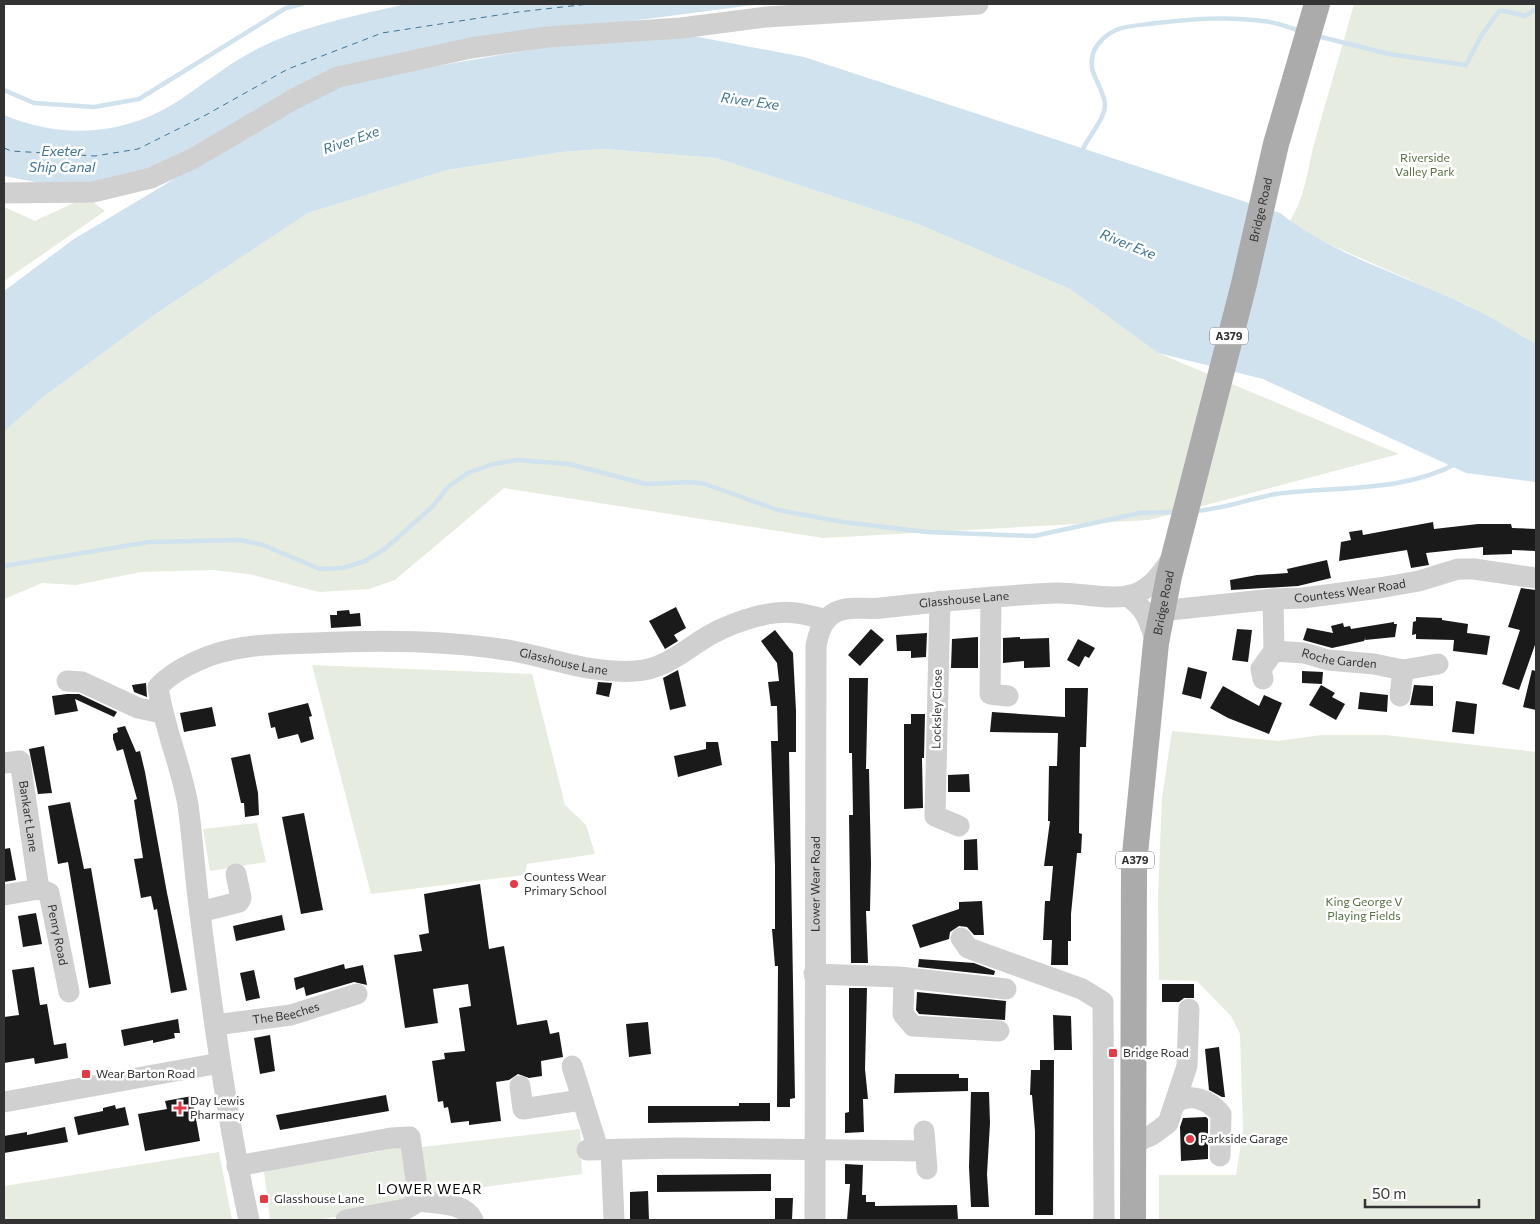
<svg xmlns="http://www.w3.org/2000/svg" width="1540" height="1224" font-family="Commissioner,sans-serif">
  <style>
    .green { fill: #e6ecdf }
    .water { fill: #cfe2ee }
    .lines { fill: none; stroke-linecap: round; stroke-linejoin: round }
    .stream { stroke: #cfe2ee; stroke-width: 4.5 }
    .ferry { stroke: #3f7597; stroke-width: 1; stroke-dasharray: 6 5; stroke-linecap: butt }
    .building { fill: #1a1a1a }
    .minor { stroke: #d0d0d0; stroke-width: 21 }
    .major { stroke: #ababab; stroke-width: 26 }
    .poi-dot { fill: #e63946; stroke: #fff; stroke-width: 2 }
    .labels { text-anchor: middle; stroke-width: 5; stroke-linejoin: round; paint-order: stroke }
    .shield { fill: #fff; stroke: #707070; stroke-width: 1 }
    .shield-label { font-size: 11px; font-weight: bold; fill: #333 }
    .park-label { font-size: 12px; fill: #56703f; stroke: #fff }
    .street-label { font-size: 12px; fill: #333; stroke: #fff }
    .poi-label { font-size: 12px; fill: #333; stroke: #fff; text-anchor: start }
    .water-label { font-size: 14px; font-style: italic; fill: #3f7597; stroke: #fff }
    .neighbourhood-label { font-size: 14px; letter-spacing: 1px; fill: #000; stroke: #fff }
  </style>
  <rect width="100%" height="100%" fill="#fff"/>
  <path class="green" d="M1354 4H1536V344L1467 305 1333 246 1302 231 1290 221C1304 199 1307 174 1313 148 1326 100 1341 52 1354 4Z
    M604 149 716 158 918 224 1070 289 1158 353 1399 454 1149 520 823 538 504 488 395 580 369 589 319 592 249 574 212 570 141 572 76 585 42 583 4 599V432L42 398 157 313 308 213 447 170 562 152Z
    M86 197 105 211 4 281V207L35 221Z
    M312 665 532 674 565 805 586 825 595 854 527 864 525 875 371 894Z
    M1172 731 1278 741 1321 735H1385L1536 752V1220H1159V1175H1236L1243 1130 1240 1034 1231 1016 1197 981 1159 980 1158 896 1162 798Z
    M257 823 266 862 210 871 203 829Z
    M580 1129 582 1174 432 1194 426 1182 422 1147Z
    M386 1146 403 1148 412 1193 407 1204 318 1220H270L264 1171 380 1151Z
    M219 1152 232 1220H4V1186Z"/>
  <path class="water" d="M407 4H761L616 23 348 71 161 170 61 187 4 176V115C61 139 122 136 175 103 203 85 230 62 261 47 307 25 357 15 407 4Z
    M688 35 804 57 1280 213C1335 256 1404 275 1466 305 1490 316 1513 331 1536 344V482L1466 473 1263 379 1158 353 1070 289 918 224 716 158 604 149 562 152 447 170 308 213 157 313 42 398 4 432V291L74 239 321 91 391 74 552 46Z"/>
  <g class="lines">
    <path class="stream" d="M1317 36 1389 54 1466 65 1481 36 1499 11H1505L1525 16 1536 9
      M4 90 34 103 94 107 139 99 286 8 302 4
      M1083 149C1089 136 1105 118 1105 105 1104 86 1085 72 1094 51 1098 42 1107 34 1116 30 1128 25 1143 25 1157 23 1192 19 1228 16 1263 21 1275 22 1288 27 1300 31
      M1193 511C1221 510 1248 499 1276 494 1334 486 1404 493 1457 463
      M4 566 149 542 240 540 263 545 320 569 343 568 365 561 386 548 433 506 449 486 468 473 493 464 517 460 569 464 646 484 691 482 705 484 778 510 843 522 927 532 1034 536 1140 513 1176 512"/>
    <path class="ferry" d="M4 148 11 151 95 156 138 149 204 116 288 69 382 33 518 12 589 4"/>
  </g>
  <path class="building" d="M1433 522 1434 529 1478 524H1511L1512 528 1536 529V551L1512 550V554L1483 555V547L1426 553 1429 565 1411 568 1407 550 1339 561 1341 542 1351 540 1349 532 1362 530 1363 535Z
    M1327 560 1331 578 1298 586 1231 590 1230 580 1257 575 1288 573 1287 569Z
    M1521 588 1536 590V642L1519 690 1502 684 1520 630 1508 627Z
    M676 607 686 628 674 635 678 641 665 649 649 621Z
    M349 610 350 614 360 613 361 626 331 628 330 615H337V611Z
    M1416 617 1442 618V620L1468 624 1467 633 1490 636 1487 655 1453 651 1454 640 1416 639V634L1412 635 1413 622 1416 621Z
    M1394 622V624H1397L1395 637 1365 640 1366 637 1364 641 1332 648 1303 640 1307 628 1333 633 1331 626 1343 623 1344 627 1350 626 1351 629Z
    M871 629 884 640 860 666 848 655Z
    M1237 629 1252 630 1248 662 1232 660Z
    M775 630 793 653 796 711V752H789L795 1098 790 1099V1107H777L778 966H775L772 929H775V866L771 741H778L777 706H771L768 682 779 681 777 663 761 641Z
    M927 633 926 657 911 658V651H897L896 635Z
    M978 637V668H951L952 639Z
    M1020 637V639L1049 638 1050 667 1024 668V661L1003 663V638Z
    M1078 639 1095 648 1089 658 1085 656 1079 667 1067 660Z
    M1188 667 1207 672 1201 699 1182 694Z
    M678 670 686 706 670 710 663 678Z
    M1532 670 1536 671V710L1523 707Z
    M1302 671 1323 672 1322 684 1302 683Z
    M849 678H868L866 769H869L871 864 870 911H866L868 963H851L849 815H853L852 753H849Z
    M598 682 612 683 609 697 596 694Z
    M146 683 147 697 134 692 132 685Z
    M1321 685 1335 693 1332 697 1345 704 1336 720 1309 705Z
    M1414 685 1433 686V706L1410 705Z
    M1223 686 1259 706 1264 695 1282 703 1269 734 1228 718 1210 708Z
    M1065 688H1088L1086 747H1080L1079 833 1082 834 1081 853H1077L1071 914V941H1068V965H1051L1052 940H1043L1045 901H1050L1053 866H1044L1050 821H1048L1049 766H1057L1058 733 990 732 992 712 1065 717Z
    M1360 692 1388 695 1387 712 1358 709Z
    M67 694H79L117 712 114 717 75 699 78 711 55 715 52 696Z
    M1456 701 1477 704 1474 734 1452 732Z
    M308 703 312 716 309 717 314 739 301 743 298 734 278 739 275 727 271 728 268 713Z
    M212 707 216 726 184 732 180 713Z
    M911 714H925L924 758H922L923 808 904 809V724H911Z
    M125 726 136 752 140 751 145 772 167 893 187 990 171 993 157 909 154 910 151 896 141 898 134 859 143 858 134 800 137 799 123 749 117 751 113 739V734L118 732 117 728Z
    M706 742H718L722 765 678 777 674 756 706 749Z
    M44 746 52 793 38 794 29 749Z
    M250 754 258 793 259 815 245 817 244 803H241L231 758Z
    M969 774 970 792H948V775Z
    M70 802 84 869 91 868 111 984 89 988 68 862 58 864 48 806Z
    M304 813 323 910 301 914 282 817Z
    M977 839 978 870H964V840Z
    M10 848 16 880 4 882V849Z
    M480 884 489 949 504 946 517 1025 547 1020 550 1034 559 1032 563 1057 541 1061 542 1076 529 1078 518 1074 509 1080 496 1082 501 1121 469 1125V1121L451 1123 448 1107 444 1108 443 1101 438 1102 432 1061 445 1059 444 1053 465 1051 459 1008 471 1006 468 984 433 989 438 1023 405 1028 394 955 422 951 419 935 429 933 424 894Z
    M982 901 984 935H974L967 927 959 926 950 932 949 939 920 948 912 925 959 909V902Z
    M36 913 42 944 23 947 18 916Z
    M282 915 285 930 236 941 233 926Z
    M919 959 974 963 995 971 994 975 918 967Z
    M344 964 345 969 363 965 367 985 354 982 306 996 304 987 296 990 294 978Z
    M34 967 40 1005 47 1004 54 1045 66 1043 68 1058 35 1064 34 1058 4 1063V1017L19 1015 12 970Z
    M254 970 260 998 246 1001 240 973Z
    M1162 984H1194V998H1184L1179 1002H1162Z
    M849 988H867L865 1069 868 1099H863L864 1132 845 1133V1113L849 1112Z
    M917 992 1006 1001 1005 1020 919 1014 916 1010Z
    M1053 1015 1071 1016 1072 1050H1054Z
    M178 1019 180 1033H174L175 1038 153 1043V1040L124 1046 121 1030Z
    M648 1022 651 1054 629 1057 626 1024Z
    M270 1035 275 1071 260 1074 254 1038Z
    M1219 1047 1225 1097H1222L1209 1090 1205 1049Z
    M1040 1060H1054L1053 1215H1035V1131L1032 1095H1030L1031 1070H1040Z
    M895 1074H959V1078H968V1091L894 1093Z
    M971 1092H989L990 1123 987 1174 989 1207H971L969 1167Z
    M386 1095 389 1111 280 1130 276 1115Z
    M192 1096 200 1141 145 1151 138 1114 167 1109 165 1101Z
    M739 1103H770V1121L648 1123V1106H739Z
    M115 1105 116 1109 125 1107 129 1125 78 1135 74 1117 103 1111V1108Z
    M1206 1117 1208 1119V1159L1181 1161 1180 1127 1183 1118Z
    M65 1127 68 1142 4 1153V1136L27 1132V1135Z
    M845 1164 863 1165 862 1195H866V1202H875V1206L957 1205 958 1220H847L850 1184H845Z
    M771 1174V1191L657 1192V1175Z
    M648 1191 649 1220H630V1192Z
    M775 1198H793L792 1220H775Z"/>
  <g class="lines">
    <g class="minor">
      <path d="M4 193 93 192 151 178 194 158 294 99 338 77 471 48 547 37 681 28 766 17 978 4"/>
      <path d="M1127 596C1147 609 1149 621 1156 643"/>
      <path d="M991 597 990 694 1008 696"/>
      <path id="s1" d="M1273 599 1274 651 1304 653 1328 660 1374 664 1403 670 1438 664"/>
      <path d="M940 601 935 816 959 826"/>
      <path id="s2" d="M1161 611 1273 599 1303 598 1379 588 1419 581 1458 569H1474L1536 578"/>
      <path d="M1263 679 1261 669 1274 651"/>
      <path d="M67 681 82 682 138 708 162 713"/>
      <path d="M1400 696 1403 670"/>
      <path id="s3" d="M4 763 20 761 39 889"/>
      <path id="s4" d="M4 895 39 889 49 893 69 992"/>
      <path d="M200 912 239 902 241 898 236 874"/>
      <path d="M961 938 968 948 1082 989 1103 1002 1104 1220"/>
      <path d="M814 974 899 977 1006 989"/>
      <path d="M904 978 903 1014 913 1026 999 1031"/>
      <path id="s5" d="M215 1025 291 1015 357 994"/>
      <path d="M572 1066 598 1149"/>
      <path d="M520 1086 523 1109 581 1100"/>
      <path d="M4 1102 220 1063"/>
      <path d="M1175 1103C1191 1092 1209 1100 1221 1114L1220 1156"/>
      <path d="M924 1131 927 1169"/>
      <path d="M1134 1143 1152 1135 1168 1123 1187 1066 1189 1009"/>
      <path d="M587 1150 677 1148 925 1151"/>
      <path d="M611 1150 614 1220"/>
      <path d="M237 1166 391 1138 410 1137 419 1201 406 1209 346 1220"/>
      <path d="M419 1201C436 1204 465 1202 473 1220"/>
      <path id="s6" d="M249 1220C227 1119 213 1016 200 914 195 878 193 841 188 805 181 765 164 728 158 687 171 673 191 663 209 656 242 644 279 644 314 643 381 640 447 640 513 651 556 659 590 674 636 671 660 670 681 654 700 641 724 625 767 609 796 613 806 614 816 617 826 620"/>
      <path id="s7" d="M815 1220 816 646C819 632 822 619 836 612 850 605 866 610 881 608 939 601 997 596 1055 593 1078 592 1104 600 1127 596 1148 593 1161 575 1172 558"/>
    </g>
    <path class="major" id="s8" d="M1133 1220 1134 864 1156 643 1169 576 1244 284 1276 144 1317 4"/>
  </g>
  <g class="poi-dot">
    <circle cx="514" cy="884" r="5"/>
    <rect x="1108" y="1048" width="10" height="10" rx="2.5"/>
    <rect x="81" y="1069" width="10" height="10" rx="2.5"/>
    <path d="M177.5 1100.5h5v5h5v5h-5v5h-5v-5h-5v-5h5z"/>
    <circle cx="1190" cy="1139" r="5"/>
    <rect x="259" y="1194" width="10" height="10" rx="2.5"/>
  </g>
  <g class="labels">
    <g class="shield">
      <rect x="1210" y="327.5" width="38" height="17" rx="4"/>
      <rect x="1116" y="851.5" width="38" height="17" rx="4"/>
    </g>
    <g class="shield-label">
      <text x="1229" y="340">A379</text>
      <text x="1135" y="864">A379</text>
    </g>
    <g class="park-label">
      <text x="1425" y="162">Riverside<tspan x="1425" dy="14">Valley Park</tspan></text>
      <text x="1364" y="906">King George V<tspan x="1364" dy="14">Playing Fields</tspan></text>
    </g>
    <g class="street-label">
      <text dy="4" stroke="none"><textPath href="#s8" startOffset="1024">Bridge Road</textPath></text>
      <text dy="4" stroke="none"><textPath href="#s2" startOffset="190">Countess Wear Road</textPath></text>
      <text dy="4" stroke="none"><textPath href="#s7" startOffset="744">Glasshouse Lane</textPath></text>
      <text dy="4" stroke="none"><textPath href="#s8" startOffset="619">Bridge Road</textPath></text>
      <text dy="4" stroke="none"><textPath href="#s1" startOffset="118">Roche Garden</textPath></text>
      <text dy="4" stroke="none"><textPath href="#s6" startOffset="959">Glasshouse Lane</textPath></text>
      <text transform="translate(937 709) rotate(-89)" y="4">Locksley Close</text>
      <text dy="4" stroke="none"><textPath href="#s3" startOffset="72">Bankart Lane</textPath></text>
      <text dy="4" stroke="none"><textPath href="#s7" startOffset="336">Lower Wear Road</textPath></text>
      <text dy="4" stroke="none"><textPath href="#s4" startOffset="89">Penry Road</textPath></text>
      <text dy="4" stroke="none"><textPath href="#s5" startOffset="72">The Beeches</textPath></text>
    </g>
    <g class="poi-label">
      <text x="524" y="881">Countess Wear<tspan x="524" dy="14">Primary School</tspan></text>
      <text x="1123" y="1057">Bridge Road</text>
      <text x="96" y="1078">Wear Barton Road</text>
      <text x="190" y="1105">Day Lewis<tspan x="190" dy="14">Pharmacy</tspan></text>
      <text x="1200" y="1143">Parkside Garage</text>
      <text x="274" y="1203">Glasshouse Lane</text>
    </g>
    <g class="water-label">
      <text transform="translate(750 101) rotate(8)" y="5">River Exe</text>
      <text transform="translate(351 140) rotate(-19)" y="5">River Exe</text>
      <text x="62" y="156">Exeter<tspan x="62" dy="16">Ship Canal</tspan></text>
      <text transform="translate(1128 244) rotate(22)" y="5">River Exe</text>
    </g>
    <g class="neighbourhood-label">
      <text x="430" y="1194">LOWER WEAR</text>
    </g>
  </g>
  <rect width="1540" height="1224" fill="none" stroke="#333333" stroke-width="10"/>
  <path d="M1365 1199v8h114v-8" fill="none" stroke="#333333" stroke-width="2.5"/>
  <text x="1372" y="1199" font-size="15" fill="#333333" stroke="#ffffff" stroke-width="4" paint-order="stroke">50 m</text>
</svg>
